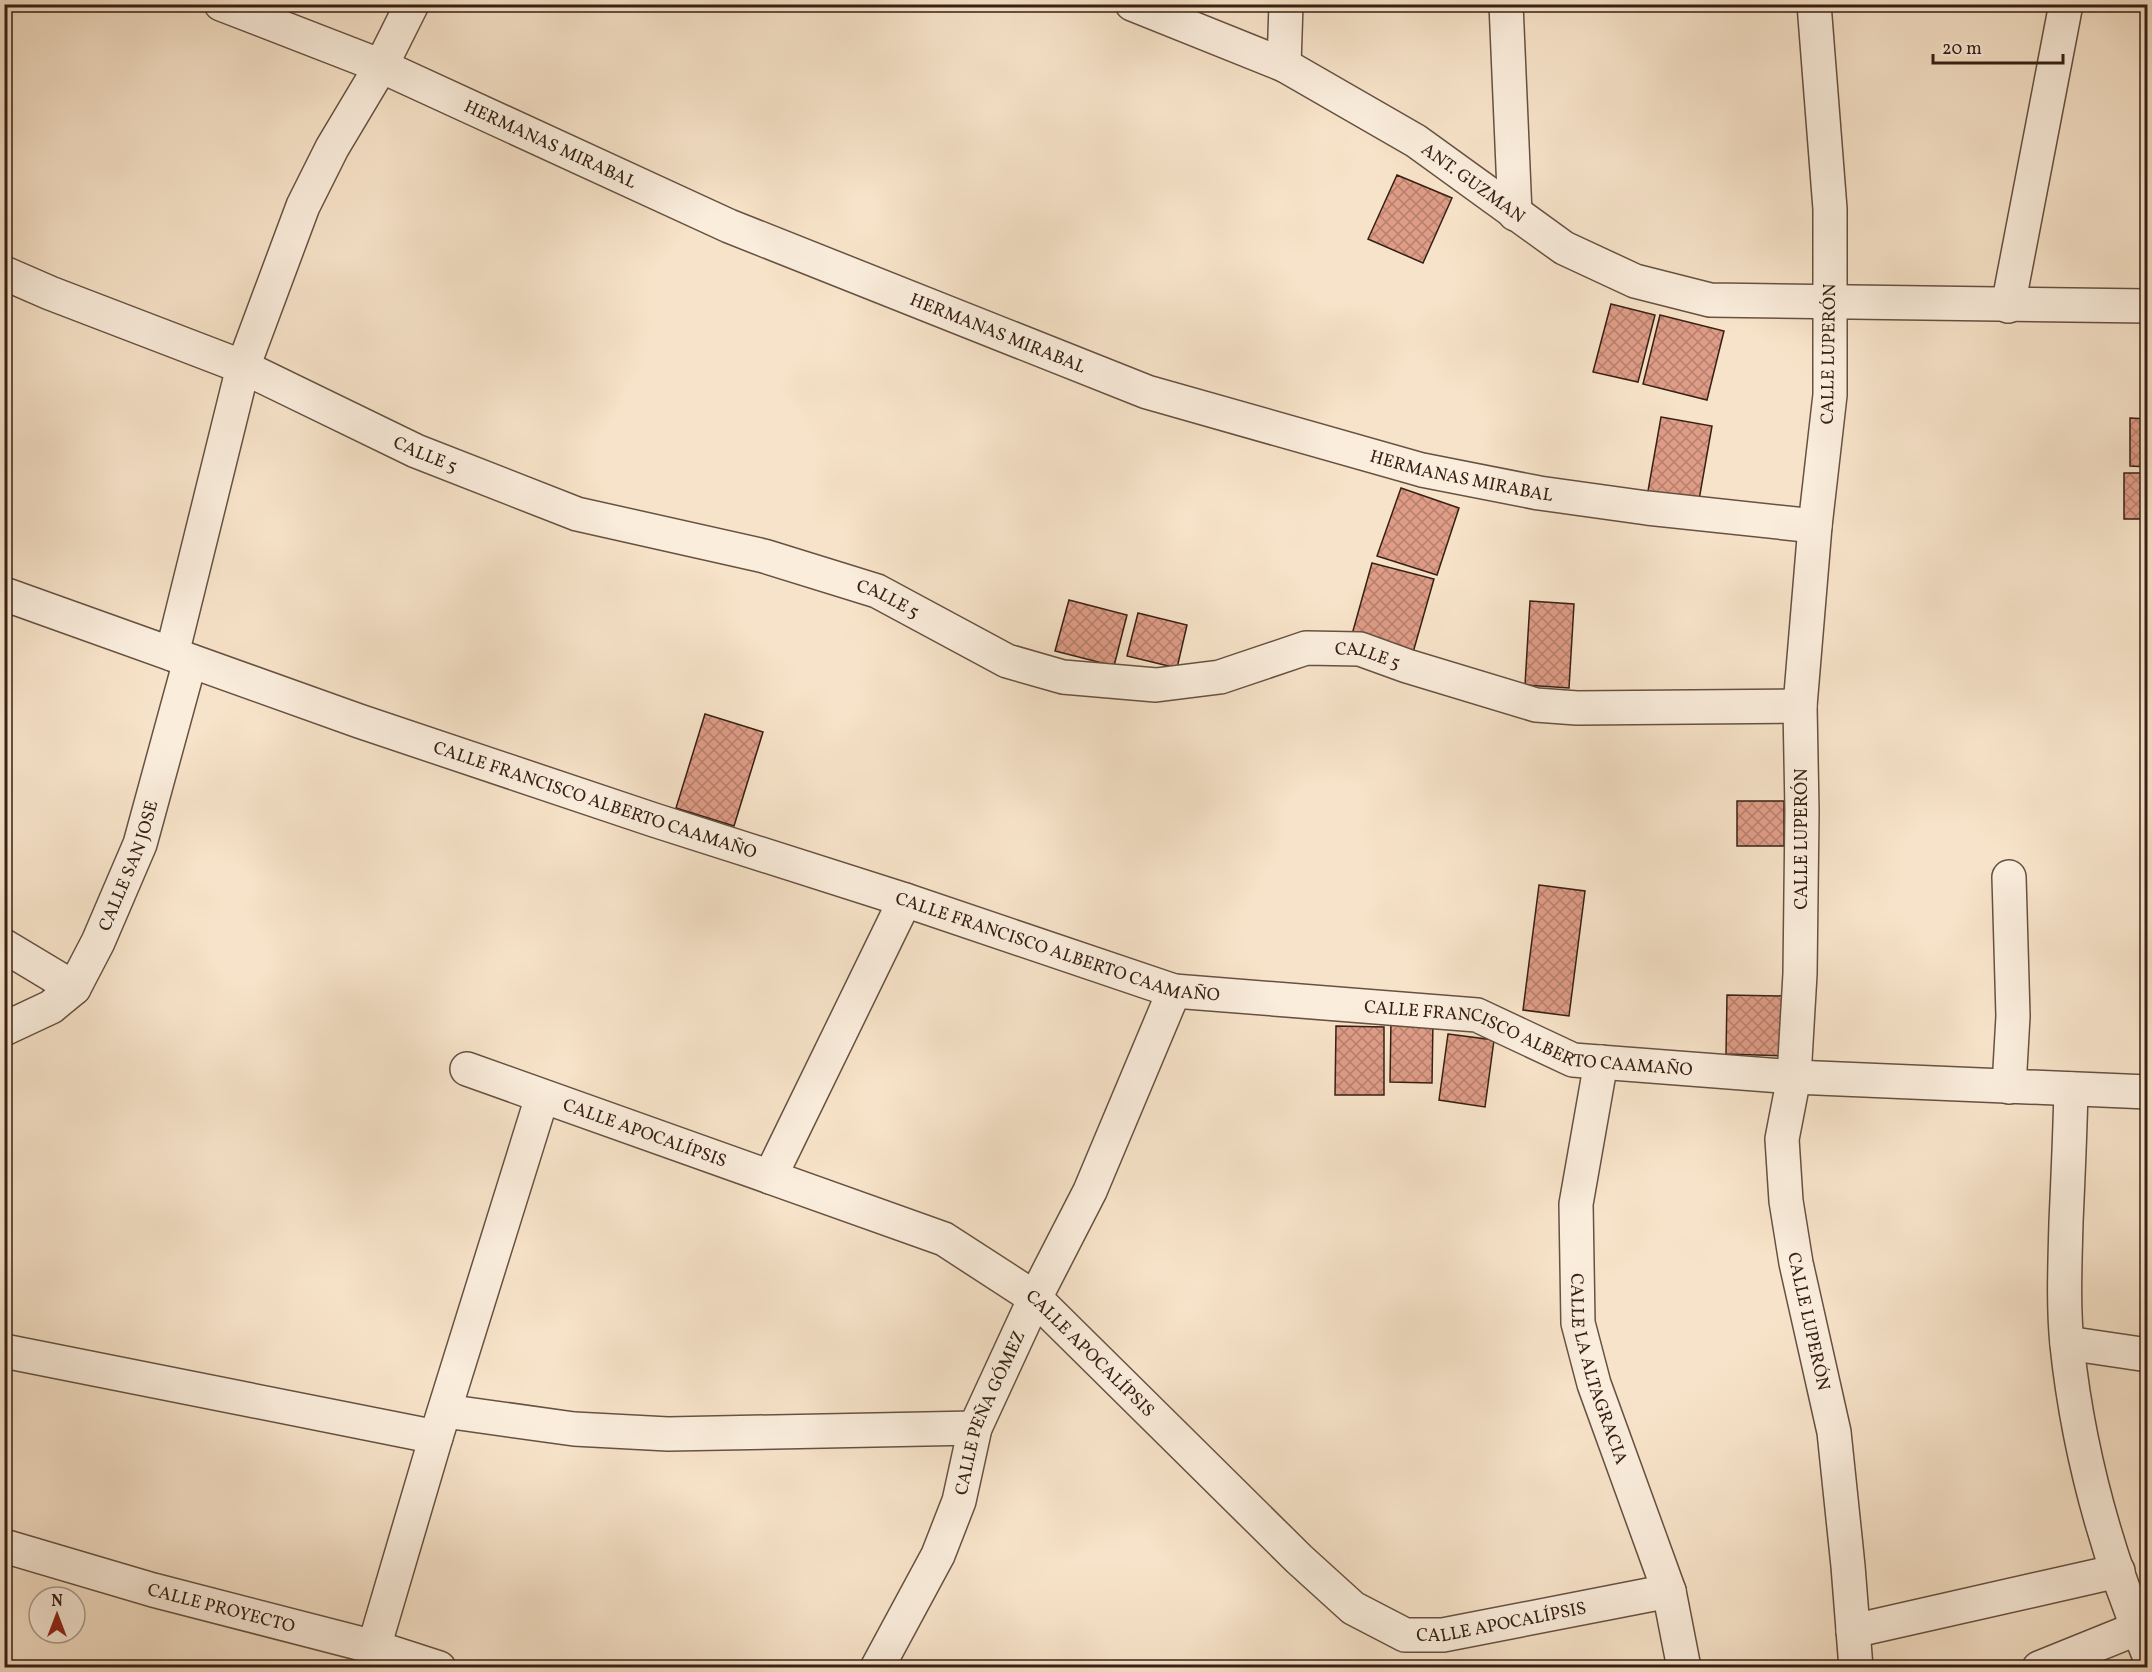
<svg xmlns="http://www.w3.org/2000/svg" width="2152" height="1672" font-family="Vollkorn,serif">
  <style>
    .building { fill: url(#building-cross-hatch); stroke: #372014; stroke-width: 1.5 }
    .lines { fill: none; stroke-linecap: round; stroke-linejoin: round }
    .minor-casing { stroke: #675141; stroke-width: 36 }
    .minor { stroke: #faeddc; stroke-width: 33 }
    .labels { text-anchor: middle; stroke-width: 6; stroke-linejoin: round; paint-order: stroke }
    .street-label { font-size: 18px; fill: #372014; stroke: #faeddc }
  </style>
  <defs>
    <pattern id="building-cross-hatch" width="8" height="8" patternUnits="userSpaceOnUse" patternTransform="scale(1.5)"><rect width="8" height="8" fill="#df9c87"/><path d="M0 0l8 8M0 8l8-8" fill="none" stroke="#b67f6d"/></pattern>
  </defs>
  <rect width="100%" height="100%" fill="#f7e3c9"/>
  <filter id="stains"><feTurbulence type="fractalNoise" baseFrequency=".00333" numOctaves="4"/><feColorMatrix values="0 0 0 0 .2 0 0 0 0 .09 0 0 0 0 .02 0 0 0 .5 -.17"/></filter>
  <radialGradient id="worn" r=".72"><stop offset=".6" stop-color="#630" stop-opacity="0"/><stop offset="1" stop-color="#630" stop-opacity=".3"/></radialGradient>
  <path class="building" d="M1397 175 1452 198 1423 263 1368 239Z
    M1611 304 1655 315 1638 382 1593 372Z
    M1660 315 1724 331 1707 400 1643 384Z
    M1661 417 1712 426 1699 500 1648 491Z
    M2130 418 2148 419V467L2130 466Z
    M2124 473H2148V519H2124Z
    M1401 488 1459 508 1437 575 1377 556Z
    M1372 563 1434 579 1412 656 1351 638Z
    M1069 600 1127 615 1114 666 1055 651Z
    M1530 601 1574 604 1569 688 1525 685Z
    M1138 613 1187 625 1177 668 1127 656Z
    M705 714 763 732 734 826 676 808Z
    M1737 801H1784V846H1737Z
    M1539 885 1585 891 1569 1016 1523 1010Z
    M1727 995 1786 996 1784 1056 1726 1054Z
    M2143 999H2148V1068H2141Z
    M1391 1019 1433 1020 1432 1083 1390 1082Z
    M1336 1026 1384 1027V1095H1335Z
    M1448 1034 1494 1040 1485 1107 1439 1100Z"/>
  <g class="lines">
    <g class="minor-casing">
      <g id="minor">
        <path id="s1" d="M221 4 381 66 729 226 1147 392 1422 470 1539 493 1647 508 1815 526"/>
        <path id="s2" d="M1132 4 1284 65 1416 141 1564 248 1635 281 1710 300 2148 306"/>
        <path d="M1506 4 1515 214"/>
        <path id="s3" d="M1814 4 1830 209V395L1815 526 1800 706 1802 811 1800 974 1794 1077 1782 1139 1786 1201 1796 1263 1834 1432 1848 1566 1856 1668"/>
        <path d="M1284 65 1286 4"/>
        <path id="s4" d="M4 273 50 293 243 367 416 451 577 514 764 556 877 591 1007 661 1063 677 1156 685 1220 677 1306 648 1360 649 1407 666 1536 705 1577 708 1800 706"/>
        <path d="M2008 306 2066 4"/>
        <path id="s5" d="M4 594 359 721 654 820 905 900 1174 991 1477 1015 1573 1060 1794 1077 2148 1092"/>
        <path d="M172 654 243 367 303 206 332 148 381 66 412 4"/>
        <path d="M2009 877 2013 1016 2009 1087"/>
        <path d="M4 946 74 988"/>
        <path id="s6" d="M4 1029 51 1007 74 988 98 942 140 844 190 661"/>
        <path id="s7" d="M1601 1062 1576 1204 1578 1323 1594 1384 1669 1591 1684 1668"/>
        <path id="s8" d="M467 1069 944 1239 1035 1298 1299 1559 1353 1608 1405 1635H1443L1669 1591"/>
        <path d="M2071 1089C2070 1134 2068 1178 2066 1222 2065 1263 2063 1304 2067 1345 2078 1451 2107 1555 2148 1653"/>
        <path d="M770 1177 905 900"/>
        <path d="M2067 1343 2148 1355"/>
        <path d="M4 1351 436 1437"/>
        <path d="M445 1411 574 1429 668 1434 975 1428"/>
        <path id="s9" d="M4 1546 153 1590 374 1647 439 1668"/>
        <path d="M1853 1631 2118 1571"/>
        <path d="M374 1647 436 1437 542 1097"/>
        <path id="s10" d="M877 1668 938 1555 959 1501 975 1428 1035 1298 1090 1191 1174 991"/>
        <path d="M2039 1668 2148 1624"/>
      </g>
    </g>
    <use href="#minor" class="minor"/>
  </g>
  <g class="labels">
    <g class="street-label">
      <text dy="6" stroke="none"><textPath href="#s1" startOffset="358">HERMANAS MIRABAL</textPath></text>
      <text dy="6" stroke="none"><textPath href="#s2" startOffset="387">ANT. GUZMAN</textPath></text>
      <text dy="6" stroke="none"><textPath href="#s1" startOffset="844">HERMANAS MIRABAL</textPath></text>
      <text transform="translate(1828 354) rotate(-89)" y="6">CALLE LUPERÓN</text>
      <text dy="6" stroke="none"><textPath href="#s4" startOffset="459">CALLE 5</textPath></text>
      <text dy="6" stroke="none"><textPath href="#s1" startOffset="1330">HERMANAS MIRABAL</textPath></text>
      <text dy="6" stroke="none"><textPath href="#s4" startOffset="945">CALLE 5</textPath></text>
      <text dy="6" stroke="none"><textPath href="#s4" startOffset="1449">CALLE 5</textPath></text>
      <text dy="6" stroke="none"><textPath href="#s5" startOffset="626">CALLE FRANCISCO ALBERTO CAAMAÑO</textPath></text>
      <text transform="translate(1801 839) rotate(-90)" y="6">CALLE LUPERÓN</text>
      <text dy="6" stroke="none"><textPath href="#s6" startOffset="216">CALLE SAN JOSE</textPath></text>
      <text dy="6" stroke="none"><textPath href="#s5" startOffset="1112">CALLE FRANCISCO ALBERTO CAAMAÑO</textPath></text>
      <text dy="6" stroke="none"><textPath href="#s5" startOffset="1596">CALLE FRANCISCO ALBERTO CAAMAÑO</textPath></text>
      <text dy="6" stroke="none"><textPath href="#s8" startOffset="189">CALLE APOCALÍPSIS</textPath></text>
      <text dy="6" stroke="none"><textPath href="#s3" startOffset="1323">CALLE LUPERÓN</textPath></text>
      <text dy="6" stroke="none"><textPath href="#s8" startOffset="693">CALLE APOCALÍPSIS</textPath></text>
      <text dy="6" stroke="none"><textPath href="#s7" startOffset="312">CALLE LA ALTAGRACIA</textPath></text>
      <text dy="6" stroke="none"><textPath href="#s10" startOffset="280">CALLE PEÑA GÓMEZ</textPath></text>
      <text dy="6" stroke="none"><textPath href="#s9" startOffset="226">CALLE PROYECTO</textPath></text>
      <text dy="6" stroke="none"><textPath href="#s8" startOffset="1215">CALLE APOCALÍPSIS</textPath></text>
    </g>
  </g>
  <rect width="2152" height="1672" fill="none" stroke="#f7e3c9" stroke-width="24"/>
  <rect x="6" y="6" width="2140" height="1660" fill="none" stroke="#372014" stroke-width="3"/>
  <rect x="12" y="12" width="2128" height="1648" fill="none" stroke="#372014" stroke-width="1.5"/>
  <g transform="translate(57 1615)"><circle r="28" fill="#faeddc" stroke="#ac9b8c" stroke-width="1.5"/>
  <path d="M0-4.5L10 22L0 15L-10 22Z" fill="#8f2418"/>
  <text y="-9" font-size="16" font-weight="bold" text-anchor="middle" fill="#372014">N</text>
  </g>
  <path d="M1933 54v9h130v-9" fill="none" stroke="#372014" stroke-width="3"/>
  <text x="1942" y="54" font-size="18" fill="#372014" stroke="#faeddc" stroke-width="4.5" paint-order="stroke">20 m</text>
  <rect width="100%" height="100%" filter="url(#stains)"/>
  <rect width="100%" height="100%" fill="url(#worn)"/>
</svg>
